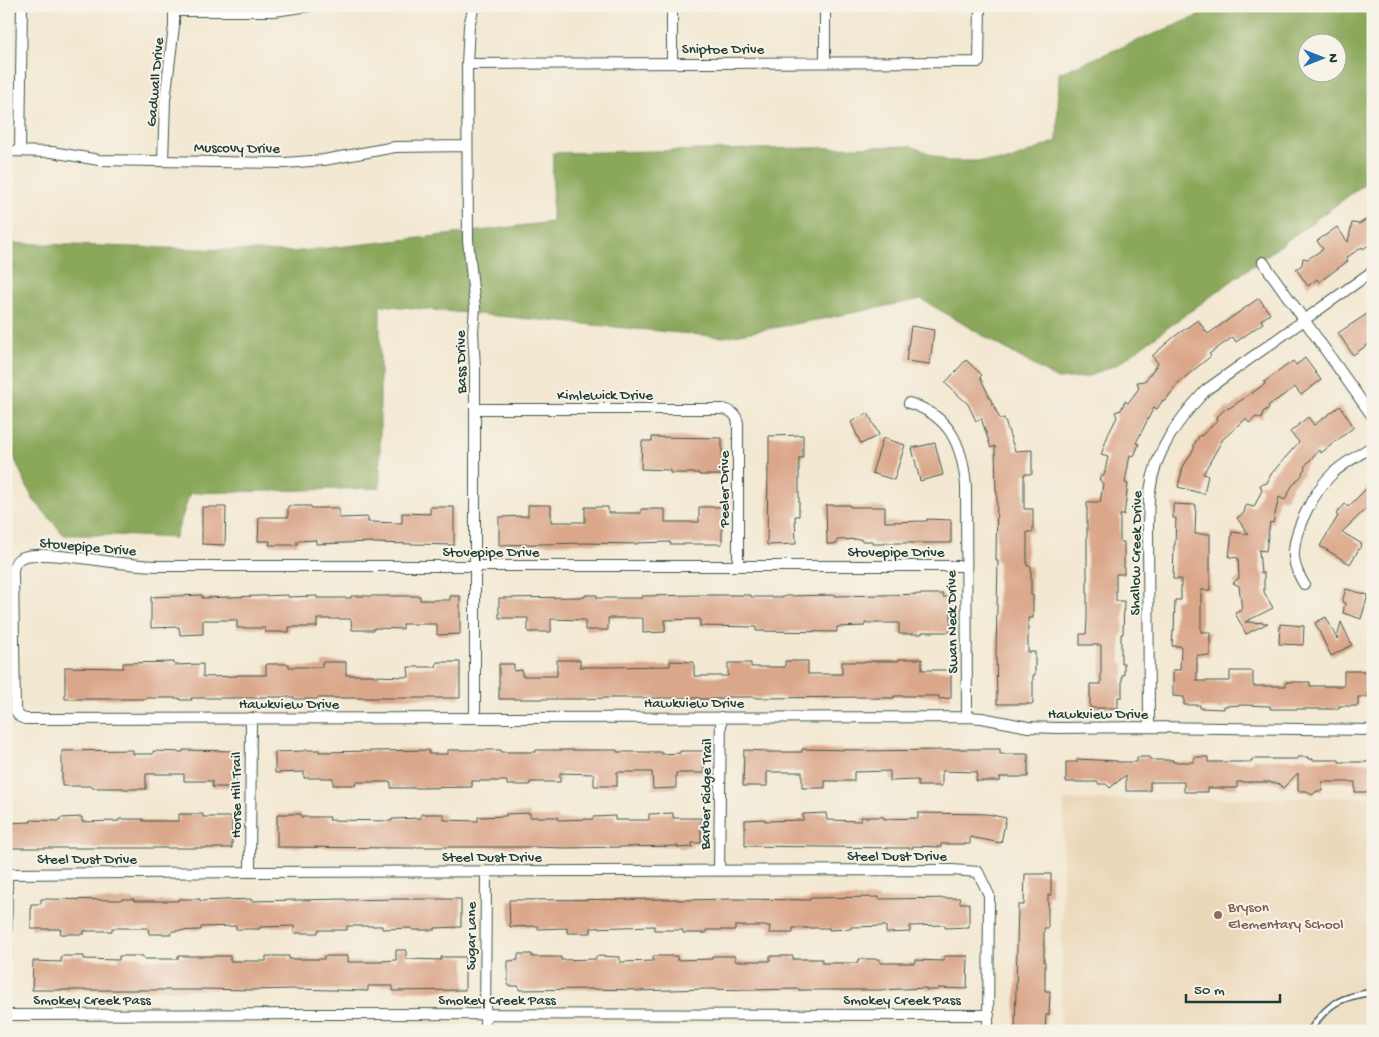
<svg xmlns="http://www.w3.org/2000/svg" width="1379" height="1037" font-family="'Gochi Hand',sans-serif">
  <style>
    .built { fill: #ebd8ba }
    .forest { fill: #8aa75a; stroke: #547247; fill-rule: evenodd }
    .building { fill: #dba78b }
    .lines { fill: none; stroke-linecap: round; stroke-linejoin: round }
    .lane-casing { stroke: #3f574c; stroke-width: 8 }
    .street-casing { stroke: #3f574c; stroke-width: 12 }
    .lane { stroke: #fff; stroke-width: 5 }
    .street { stroke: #fff; stroke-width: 10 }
    .education-dot { fill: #8d6e63; stroke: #f7f3e8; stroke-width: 2 }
    .labels { text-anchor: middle; stroke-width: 4; stroke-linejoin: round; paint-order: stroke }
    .street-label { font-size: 15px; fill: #1f3d34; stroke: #f7f3e8 }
    .education-label { font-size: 15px; fill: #785e54; stroke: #f7f3e8; text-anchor: start }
  </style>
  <rect width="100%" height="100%" fill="#f7f3e8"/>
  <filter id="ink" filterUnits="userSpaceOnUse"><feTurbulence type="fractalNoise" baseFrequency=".02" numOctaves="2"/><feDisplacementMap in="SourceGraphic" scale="10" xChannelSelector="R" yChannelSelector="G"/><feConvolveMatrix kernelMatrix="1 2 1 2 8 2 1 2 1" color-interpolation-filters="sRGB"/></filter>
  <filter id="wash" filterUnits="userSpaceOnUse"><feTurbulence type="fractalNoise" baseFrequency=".0096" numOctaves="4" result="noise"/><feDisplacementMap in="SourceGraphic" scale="20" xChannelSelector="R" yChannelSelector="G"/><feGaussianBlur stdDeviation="1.12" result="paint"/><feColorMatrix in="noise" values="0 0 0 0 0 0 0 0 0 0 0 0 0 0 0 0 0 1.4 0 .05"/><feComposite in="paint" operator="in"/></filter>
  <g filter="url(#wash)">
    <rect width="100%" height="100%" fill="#f3e8d2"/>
    <path class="built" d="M1373 797V1031H1061L1064 800Z"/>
    <path class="forest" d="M1222 6H1373V178L1118 364 1086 377 1057 379 921 299 822 319 723 337 380 305V488L190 493 175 538 118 535H64L32 498 9 446H6V243L292 252 429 237 552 222 553 153 911 146 948 161H1008L1057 141 1059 73ZM1306 42H1336V72H1306Z"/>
    <g id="blocks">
      <path class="building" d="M1373 215V242L1363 249 1362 247 1346 258 1348 261 1319 282 1317 279 1308 286 1296 269 1302 265 1303 258 1308 259 1323 249 1317 241 1337 227 1348 242 1352 223 1359 224Z
        M1259 298 1270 314 1261 320 1263 323 1236 342 1233 337 1209 354 1211 356 1179 382 1165 401 1163 400 1157 409 1154 407 1136 443 1139 444 1134 456 1130 455 1125 483 1128 484 1124 515H1120V542H1124V574H1116V601H1124L1123 634H1121V663H1124V675H1122V697H1118V708H1090V684H1101V645H1080V634H1086L1087 620V502H1100L1103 484 1099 479 1104 475 1108 457 1101 455 1108 435 1117 417 1115 412 1121 410 1125 401 1128 403 1139 388 1137 382 1145 381 1158 363 1152 356 1175 336 1198 320 1208 334Z
        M1373 310V341L1353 355 1338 333Z
        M911 326 934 330 930 364 906 361Z
        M1305 358 1321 380 1301 395 1295 387 1268 406 1269 408 1263 412 1262 419 1256 417 1249 423 1246 419 1223 439 1203 474 1208 475 1204 494 1178 487 1183 467 1195 447 1193 446 1200 435 1201 436 1217 421 1215 419 1227 407 1228 409 1265 384 1264 382 1293 361 1296 365Z
        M966 360 982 375 980 377 1000 419 1004 418 1015 451 1032 450V474H1024V509H1033V532H1027V566H1031V595H1033V618H1028V652H1035V675H1033V704H997L996 652 998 561H996L997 492H996L995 446 991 448 981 418 976 421 968 404 945 383Z
        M1340 406 1354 427 1321 453 1319 450 1304 467 1305 469 1302 472 1303 474 1292 486 1285 500 1279 497 1273 523 1270 522 1266 551 1259 550 1261 573H1264V592L1273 608 1245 622 1268 623 1246 634 1235 613 1242 610 1239 586 1233 583 1239 578 1238 558 1229 557 1232 532 1248 534 1237 518 1244 513 1246 505 1254 507 1262 490 1260 485 1267 483 1271 474 1299 442 1290 432 1308 417 1314 425Z
        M868 413 879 435 861 444 851 422Z
        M803 435V458H799V516H795L796 544 767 545 768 464H769V436Z
        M652 437 722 438V475H699V473H670V470L641 469 642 441H652Z
        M883 438 905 445 894 480 872 473Z
        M935 443 943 475 920 481 912 448Z
        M1373 482V502L1342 532 1362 544 1350 564 1320 546 1338 516 1336 514 1345 504 1348 507Z
        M1173 504 1196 505 1195 534H1210V590H1201V632H1210V656L1197 655V681H1230V671H1253V686H1286V682H1310V686H1344V671H1368V697H1358V706H1339V709H1270V706L1243 705 1224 706V709L1200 708V705H1184V697L1173 696V670H1180L1181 646H1172L1173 631H1174L1175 600H1181V579H1173L1174 545H1175L1176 518H1173Z
        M528 505H551V522H585V507H608V513H641V509H665V522H699V507H722V544H670V542L637 543V544L585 543 499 545V517L528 516Z
        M826 505H850V507H885V522L927 521V519L951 520V543H885V544H872V541H861V539L837 540V544H827Z
        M288 506H311V508H339V518L368 517V522L402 523V513L430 514V507H454V545L373 543V542L316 544V540L297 541V545H269L270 541H258L259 517H288Z
        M202 507H226L225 545 202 544Z
        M1346 589 1368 595 1361 619 1343 613 1345 603 1342 602Z
        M927 594H943V597H951V632H922V634H899V623H865V626L837 627V632L756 631V627L700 626V619L665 620V632L643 633V618H608V630H585V620L551 619V632H528V618H499V598L585 597V595H597V598H642V596L700 595H751V597H785V596L836 595V596Z
        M202 595V598L288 595V597L317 596V598H351V596H420V600H450V596H460V634L437 635V624H403V629L374 628V630H352L351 619H317V627H289V632H265V628H237V620H203V634L180 635 179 627 151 628V597Z
        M1326 617 1337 639 1341 622 1352 645 1331 656 1315 623Z
        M1280 624 1304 626 1303 645 1279 644Z
        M899 659H922V670H951V698L939 699V696H894V698H870V697L756 698V697H723V699H699V698H608L579 699H499V664H514V671L522 670V676H557V660H580V667H608L670 666V661L694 662V676H728V663H751V667H785V661H808V674H842V662H871V661H899Z
        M174 662V665L203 664V677L237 676V675H266V664H289V667H322V662H346V675H374V676L409 677 408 667H436L437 662H460V698H317V699H294V697H260V698H191L192 700H180L179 698H146V699H65V667L123 668V663Z
        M802 749 855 750V751L947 750V749H1000V754H1028V777H1000V781H976L977 772 942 771V786H918V780L890 781V771L854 772V781H825V788H802V772H767V786H743L744 750 767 751V752H802Z
        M133 750V754H153V751L183 752V750L235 751 236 787H212V781H184V774H146V789H123V788H92V786H62V751Z
        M304 750H319V752L429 750V754H448V750H501V752H536V750H617V752H661V754L680 753V751H704V773H676V788L653 789 652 772H617V786H594V774L560 773V782H530V785H507V781H472V787L420 788H391V782H356V785H333V778H304V772L275 773V752L304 751Z
        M1137 757H1150V760H1173V762H1194V757H1208V762H1252V759H1298V757H1308V759H1313L1312 760H1339V762H1373V792H1355V782H1322V791H1317L1312 795 1307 791H1298V773L1283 788 1278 783H1270V782H1237V788H1208V792H1184V782H1150V791H1126V775L1110 788 1106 784H1098V782H1066V762H1077V759L1117 761V762H1137Z
        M530 813V817H558V820L593 819V817L615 816V820H649V814L673 813V818H701V843H692V847L678 848V846L565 848 535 847H416V848H401L277 847V814H301V817H330L329 820 392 821V819L421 818V814H444V820L478 821V817L506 816V814Z
        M826 813 827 820 861 821V817H884V819L918 818V813L987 814 1006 818 1001 843 970 837V844H941V847L913 846V848H899L745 846V820L765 819V821L803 820V814Z
        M179 814H203V817H232V848H6V823L31 822V820L60 821V818L82 817V822L119 821V819H143V821H179Z
        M1025 874H1051V895H1048V928H1044V962H1045V991H1050L1049 1015H1046L1045 1031H1015L1018 905H1024Z
        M879 897V899L960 898V903H969V927L945 928V925L910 926V932L886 933V926L851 927V929L829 930V928H793V933H769L770 926H735V930H706V933H683V930H654V926L591 928V933H567V928L538 929V926L510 927 509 900 677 899V900L735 899 810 900V898Z
        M41 899 120 900 121 899H134V901H178V899H200V901L251 899V901L346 899V900L397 899H461V927L435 928V930H412V928L382 929V926H347V930H318V933H294V926L260 927V929H236V926L201 927V930L172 931V934H149L148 928H112V931H84V934H60L61 929H31V904H41Z
        M396 950H406V959L441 960V957H465V990L393 991V986H368V991L295 989 250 990 201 989V990H32L33 961 61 962V956H84V959L119 960V956H143V959H178V956H230V961H266V956H289V959H324V956H348V962H382V961L396 960Z
        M518 954H532V957H561V960L596 959V956L620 957V962L653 961V956H677V960L712 959V956H735V961H770V956H793V959H822V963H858V959H880V963H915V960L944 961V956H968L967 989 938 988V990H926V988L879 990H799V989L751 990 706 989 636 991V990L592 989 519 990V986H508V961L518 960Z"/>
    </g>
  </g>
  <g filter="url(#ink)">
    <use href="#blocks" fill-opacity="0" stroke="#3f574c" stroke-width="1"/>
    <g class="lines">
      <g class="lane-casing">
        <path id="lane" d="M1310 1031C1327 1003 1341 997 1373 992"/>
      </g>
      <g class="street-casing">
        <path id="street" d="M474 6 469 26 467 64 468 240 475 308 473 332 475 368V718
          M174 11H274L310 6
          M672 63V6
          M825 63V6
          M467 64 979 62 980 6
          M6 151 52 152 99 160 285 163 324 160 395 147 467 146
          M20 151 22 6
          M163 161 165 100 174 26V6
          M1263 262 1373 417
          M909 403C950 416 962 444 966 485L967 717
          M475 409H723C732 411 736 414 738 423V566
          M965 566H157C119 565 82 556 44 555 37 555 28 554 21 558 16 560 14 565 13 570L15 710 20 717 25 719 967 717 982 718 1028 727 1057 728 1149 727 1373 730
          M1304 584C1299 575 1295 568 1294 558 1292 531 1315 490 1334 472 1346 462 1360 454 1373 446
          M1149 727 1148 523C1149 512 1148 502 1150 491 1155 450 1179 419 1206 390L1373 271
          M719 870 721 717
          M250 872 251 718
          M6 874 250 872 952 870 978 872 989 895 988 1031
          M6 953 7 874
          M6 1015 314 1014 989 1015
          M485 1031 486 872"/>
      </g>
      <use href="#lane" class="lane"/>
      <use href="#street" class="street"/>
    </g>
  </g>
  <circle class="education-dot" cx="1218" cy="915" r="5"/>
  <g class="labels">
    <g class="street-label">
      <text x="723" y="53">Sniptoe Drive</text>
      <text transform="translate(154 82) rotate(-85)" y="5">Gadwall Drive</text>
      <text transform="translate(237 147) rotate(1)" y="5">Muscovy Drive</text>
      <text transform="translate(460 362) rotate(-91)" y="5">Bass Drive</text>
      <text x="605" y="399">Kimlewick Drive</text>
      <text transform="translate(723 489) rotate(-90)" y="5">Peeler Drive</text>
      <text transform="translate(88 546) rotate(5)" y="5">Stovepipe Drive</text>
      <text x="491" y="556">Stovepipe Drive</text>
      <text x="896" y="556">Stovepipe Drive</text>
      <text transform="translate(1135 553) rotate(-89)" y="5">Shallow Creek Drive</text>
      <text transform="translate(951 622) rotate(-91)" y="5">Swan Neck Drive</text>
      <text x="694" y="707">Hawkview Drive</text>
      <text x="289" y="708">Hawkview Drive</text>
      <text x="1098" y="718">Hawkview Drive</text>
      <text transform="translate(705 794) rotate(-89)" y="5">Barber Ridge Trail</text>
      <text transform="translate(235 795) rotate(-90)" y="5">Horse Hill Trail</text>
      <text x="897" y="860">Steel Dust Drive</text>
      <text x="492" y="861">Steel Dust Drive</text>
      <text x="87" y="863">Steel Dust Drive</text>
      <text transform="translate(470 936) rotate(-90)" y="5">Sugar Lane</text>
      <text x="92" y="1004">Smokey Creek Pass</text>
      <text x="497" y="1004">Smokey Creek Pass</text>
      <text x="902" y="1004">Smokey Creek Pass</text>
    </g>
    <g class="education-label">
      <text x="1228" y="911">Bryson<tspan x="1228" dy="17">Elementary School</tspan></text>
    </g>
  </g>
  <rect width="1379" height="1037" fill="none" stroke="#f7f3e8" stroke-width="25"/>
  <g transform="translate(1322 58) rotate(90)"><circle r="24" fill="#f7f3e8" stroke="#a1aaa0"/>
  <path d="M0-4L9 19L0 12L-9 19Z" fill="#1f6fb2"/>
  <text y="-8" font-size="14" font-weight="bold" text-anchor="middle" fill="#1f3d34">N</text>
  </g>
  <path d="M1186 994v8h94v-8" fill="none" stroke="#1f3d34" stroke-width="2.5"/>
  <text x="1194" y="994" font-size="15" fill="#1f3d34" stroke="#f7f3e8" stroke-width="4" paint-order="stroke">50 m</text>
</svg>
